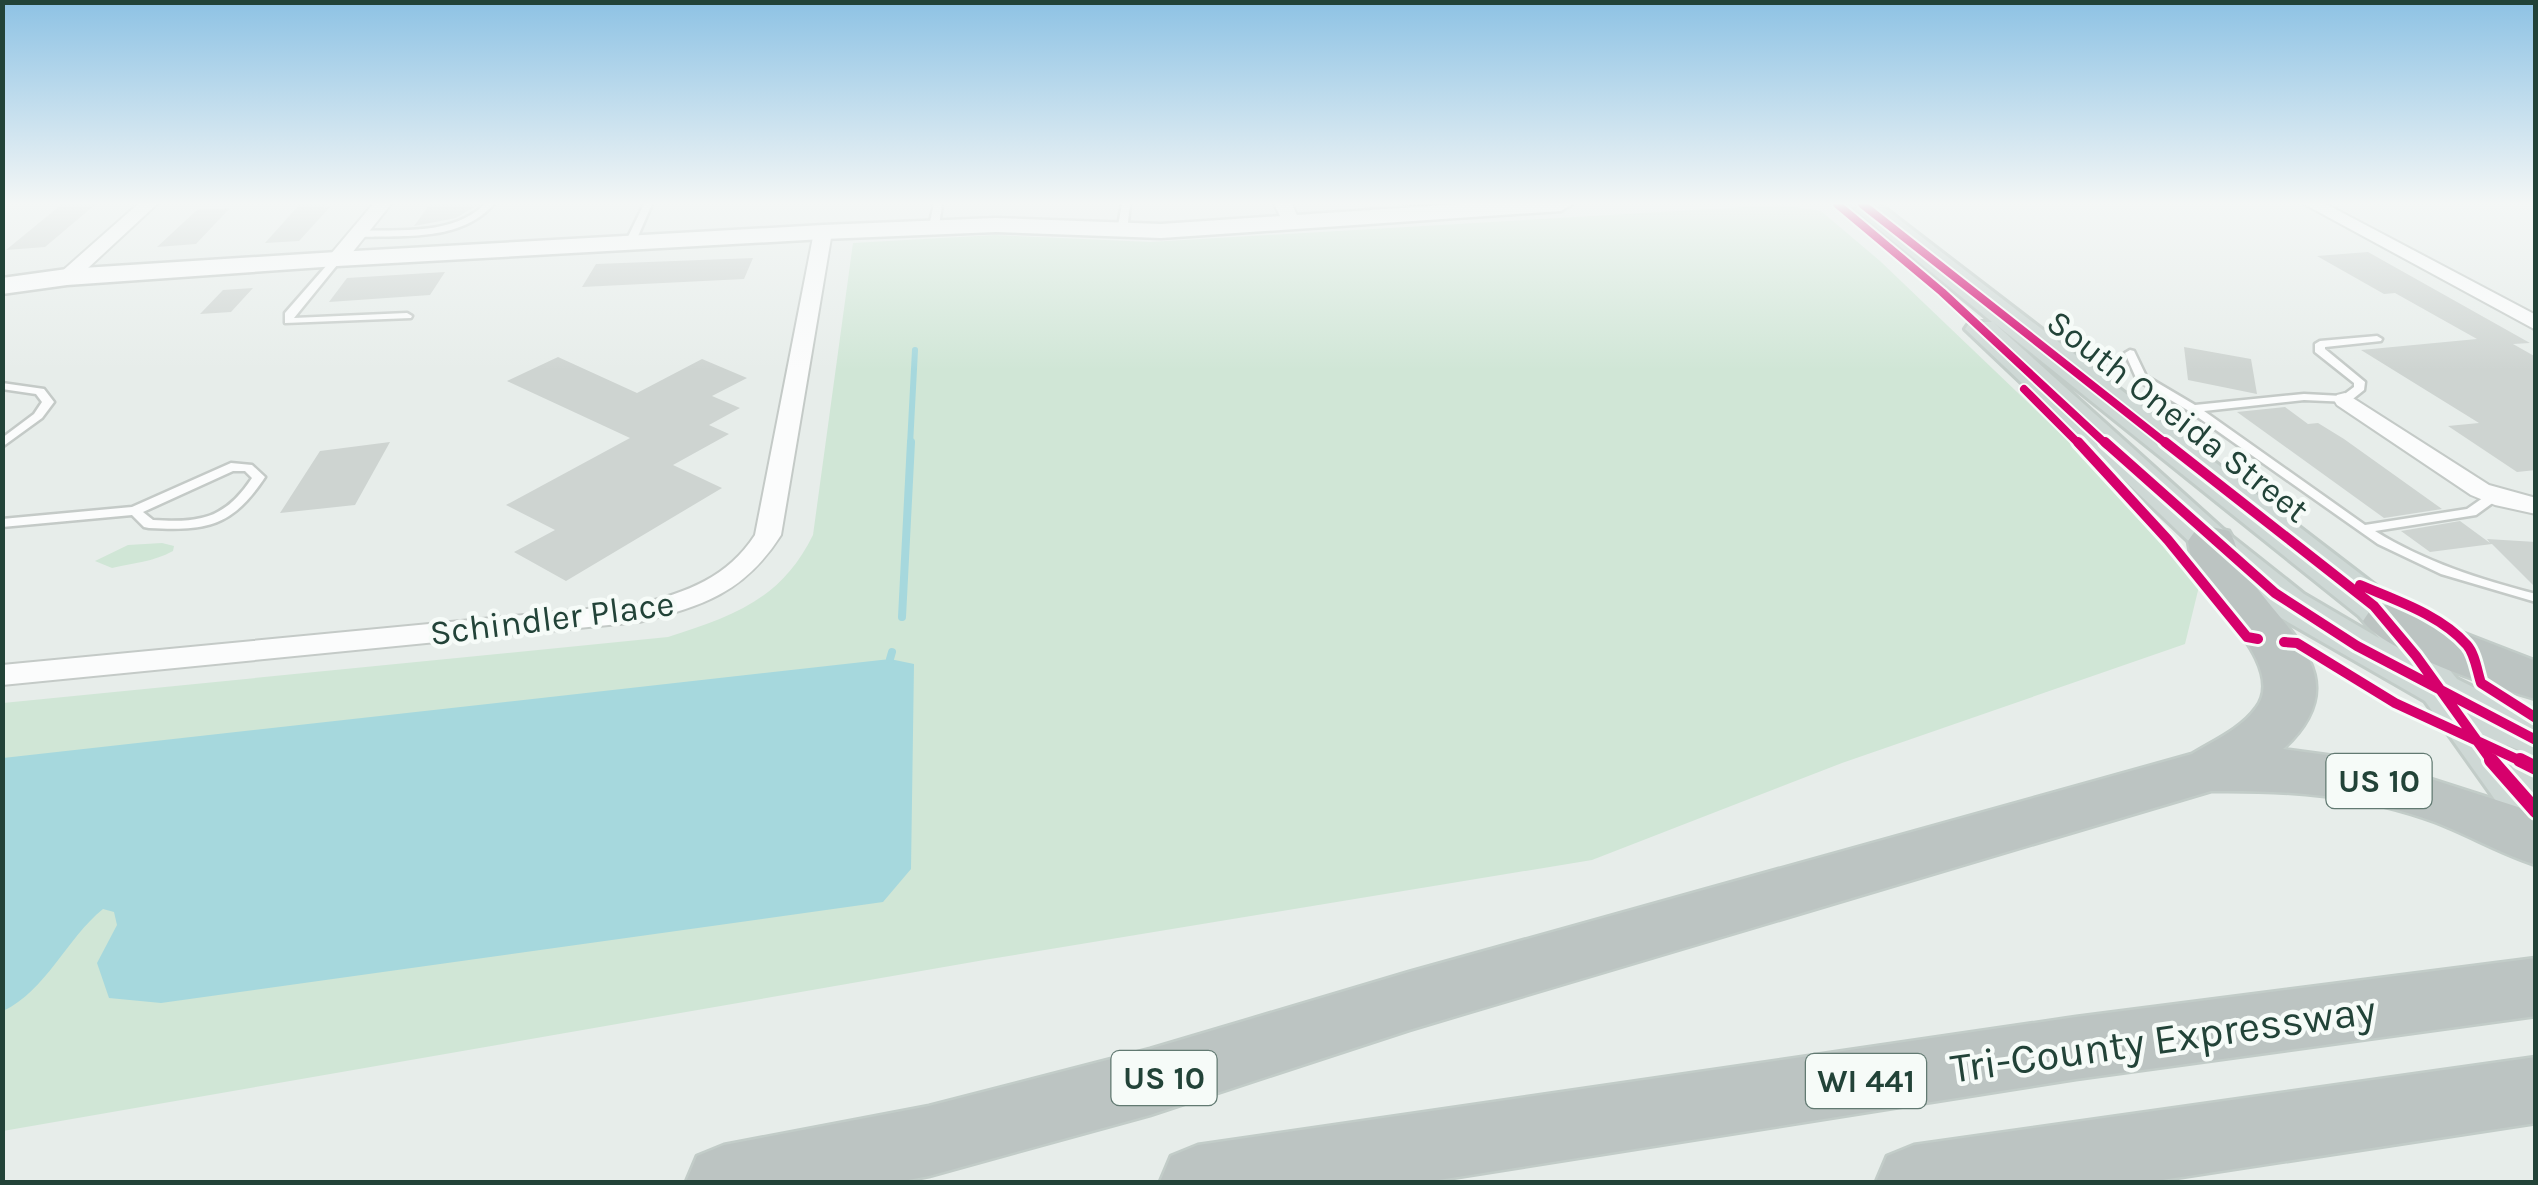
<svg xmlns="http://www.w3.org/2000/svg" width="2538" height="1185" font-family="Karla,sans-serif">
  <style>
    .green { fill: #d0e6d6 }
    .water { fill: #a6d8dd }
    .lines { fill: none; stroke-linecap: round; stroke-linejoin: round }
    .stream-far1 { stroke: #a6d8dd; stroke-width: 6 }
    .stream { stroke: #a6d8dd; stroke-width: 8 }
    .building { fill: #ced4d1 }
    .service-casing { stroke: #c4cac7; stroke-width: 5 }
    .minor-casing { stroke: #c4cac7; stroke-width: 4 }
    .tertiary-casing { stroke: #c4cac7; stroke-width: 5 }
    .primary-casing { stroke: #c2ccc8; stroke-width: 6 }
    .motorway-casing { stroke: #c2ccc8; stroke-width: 5 }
    .service { fill: #fbfcfc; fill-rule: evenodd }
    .minor { fill: #fbfcfc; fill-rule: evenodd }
    .tertiary { fill: #fbfcfc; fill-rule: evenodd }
    .primary { fill: #ced8d5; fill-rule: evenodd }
    .motorway { fill: #bcc4c2; fill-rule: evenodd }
    .cycleway-far2-casing { stroke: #f6fbf8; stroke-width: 12 }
    .cycleway-far1-casing { stroke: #f6fbf8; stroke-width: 16 }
    .cycleway-casing { stroke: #f6fbf8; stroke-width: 20 }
    .cycleway-far2 { stroke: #d6006c; stroke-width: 8 }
    .cycleway-far1 { stroke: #d6006c; stroke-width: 10 }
    .cycleway { stroke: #d6006c; stroke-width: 14 }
    .labels { text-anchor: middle; stroke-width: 9; stroke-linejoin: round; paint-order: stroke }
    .shield { fill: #f6fbf8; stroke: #627a72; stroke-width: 2.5 }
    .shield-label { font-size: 32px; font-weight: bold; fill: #224338 }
    .street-label { font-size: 35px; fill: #224338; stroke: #f6fbf8 }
    .near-street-label { font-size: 42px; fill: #224338; stroke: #f6fbf8 }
  </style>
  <rect width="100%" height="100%" fill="#e7edea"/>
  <path class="green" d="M1782 205 1821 211 1880 261 2203 570 2185 644 1842 763 1592 860 990 959 3 1131V703L668 637C733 616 781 600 813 535L853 243 995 235 1150 242Z
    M162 543 174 546 173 551C153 562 133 563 112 568L95 561 128 545Z"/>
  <path class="water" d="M890 659 914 664 911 869 883 902 161 1003 109 998 97 963 117 925 114 912 103 909C66 939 46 991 3 1011V758Z"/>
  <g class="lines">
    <path class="stream-far1" d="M910 445 915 350"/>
    <path class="stream" d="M902 617 911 442
      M890 659 892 652"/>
  </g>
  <path class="building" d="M62 204H96L45 247 6 250Z
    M300 204H326L323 208 330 207 299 241 265 243Z
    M430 204H479L456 218 414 226Z
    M230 208 196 244 157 247 197 210Z
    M2368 252 2530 343 2513 344 2536 357V470L2517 472 2448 426 2479 423 2361 350 2477 339 2395 293 2384 294 2317 256Z
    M753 258 744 279 582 287 596 264Z
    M445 272 430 295 329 302 347 278Z
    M253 288 231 312 200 314 223 290Z
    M2184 347 2251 359 2257 394 2188 380Z
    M558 357 637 393 702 359 747 378 712 396 740 408 709 425 729 434 673 465 722 488 566 581 514 552 555 530 506 505 630 438 507 381Z
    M2285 407 2308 424 2318 423 2344 439 2442 509 2384 518 2237 412Z
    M390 442 355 505 280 513 320 451Z
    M2460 521 2490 543 2487 539 2536 542V588L2492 544 2430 552 2401 531Z"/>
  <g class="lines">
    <g class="service-casing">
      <path id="service" d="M485 204H494C460 242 405 235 358 237L353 234 358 231C401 229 452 236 485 204Z
        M644 204H652L635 243 627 245 625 243Z
        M934 204H942L939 226 934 229 929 226Z
        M1122 204H1130L1127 231 1122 234 1117 231Z
        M337 256 342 259 294 318 407 313 412 316 411 318 285 323V313L334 257Z
        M2377 336 2382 339 2381 341 2325 347V349L2365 382 2364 390 2349 402 2304 400 2204 411 2365 525 2467 509 2490 493H2498L2500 496 2498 499 2476 515 2375 531C2425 562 2479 579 2536 594V602L2441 574 2378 544 2189 411 2137 380 2125 353 2130 350 2134 351 2146 376 2195 405 2304 394 2342 396 2354 387V383L2315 352V344L2320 341Z
        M2 383 44 389 54 402 42 418 2 447V438L34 414 42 402 36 394 2 389Z
        M231 463 252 465 265 477C232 527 207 531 149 528L144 527 132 515 2 527V519L132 507ZM233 471H245L252 478C225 519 200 523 153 520L143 512Z"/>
    </g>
    <g class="minor-casing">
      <path id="minor" d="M138 204H157L74 281H60V273Z
        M373 204H391L344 263H330V255Z
        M1274 204H1292L1300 222 1297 226H1285Z
        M2304 204H2326L2536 315V330Z
        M823 226 832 232 781 535C744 593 703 606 639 622L2 685V665L639 604C686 593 728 577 755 535L814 232Z
        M2345 393 2489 485 2536 498V514L2495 505 2471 495 2337 405 2334 400 2337 395Z"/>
    </g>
    <g class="tertiary-casing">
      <path id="tertiary" d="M1461 204H1572L1561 211 1161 238 996 232 823 239 337 266 67 285 2 294V278L67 269 337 252 823 225 996 218 1161 224Z"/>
    </g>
    <g class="primary-casing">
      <path id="primary" d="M1848 204H1879L2389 596 2457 679 2536 719V757L2506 745 2536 779V830L2518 825 2496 801 2425 701 2274 614 2198 550 1965 329 1970 322H1992ZM1994 323 2359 616 2379 638 2304 594 2226 532Z"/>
    </g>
    <g class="motorway-casing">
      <path id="motorway" d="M2212 527 2229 531C2238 544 2237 560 2246 573 2286 633 2359 679 2283 749L2378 762 2518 807 2536 815V865C2501 854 2469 835 2435 822 2363 795 2287 790 2211 791L1409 1030 1150 1115 929 1176 898 1182H686L697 1156 724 1145 929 1106 1150 1049 1409 972 2192 754C2213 741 2241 729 2256 708 2287 669 2213 605 2196 572 2191 562 2190 551 2188 541L2195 531Z
        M2389 604 2536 661V699C2497 688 2383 652 2363 621L2371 609Z
        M2536 958V1016L2076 1079 1426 1182H1160L1171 1156 1198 1145 2076 1017Z
        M2536 1057V1123L2149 1182H1876L1887 1156 1914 1145Z"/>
    </g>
    <use href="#service" class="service"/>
    <use href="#minor" class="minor"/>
    <use href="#tertiary" class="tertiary"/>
    <use href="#primary" class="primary"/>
    <use href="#motorway" class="motorway"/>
    <g class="cycleway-far2-casing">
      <path id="cycleway-far2" d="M1837 204 1942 292 2107 445
        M1862 204 2168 445
        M2024 389 2080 445"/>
    </g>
    <g class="cycleway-far1-casing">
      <path id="cycleway-far1" d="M2078 442 2168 540 2247 637 2258 639
        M2105 442 2275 593 2357 646 2536 740
        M2165 442 2374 606 2416 656 2493 763
        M2360 585C2395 600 2441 615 2467 645 2475 654 2477 671 2481 683L2536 718
        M2284 642 2297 643 2395 703 2525 763"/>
    </g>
    <g class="cycleway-casing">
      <path id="cycleway" d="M2491 760 2536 811
        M2520 760 2536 768"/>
    </g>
    <use href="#cycleway-far2" class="cycleway-far2"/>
    <use href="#cycleway-far1" class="cycleway-far1"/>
    <use href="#cycleway" class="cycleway"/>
  </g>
  <linearGradient id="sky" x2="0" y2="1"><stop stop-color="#8dc2e4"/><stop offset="0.55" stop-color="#f4f7f6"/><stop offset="1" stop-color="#f4f7f6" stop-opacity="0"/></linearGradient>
  <rect width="2538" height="370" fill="url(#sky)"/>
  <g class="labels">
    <g class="shield">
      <rect x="2326.5" y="754" width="105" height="54" rx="8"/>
      <rect x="1111.5" y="1051" width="105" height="54" rx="8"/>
      <rect x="1806" y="1054" width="120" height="54" rx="8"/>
    </g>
    <g class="shield-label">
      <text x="2379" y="792">US 10</text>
      <text x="1164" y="1089">US 10</text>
      <text x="1866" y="1092">WI 441</text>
    </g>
    <g class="street-label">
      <text transform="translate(2178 416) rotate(38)" y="12">South Oneida Street</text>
      <text transform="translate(552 618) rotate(-7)" y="12">Schindler Place</text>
    </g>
    <g class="near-street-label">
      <text transform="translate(2163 1038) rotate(-8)" y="15">Tri-County Expressway</text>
    </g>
  </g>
  <rect width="2538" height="1185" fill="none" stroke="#224338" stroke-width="10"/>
</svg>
